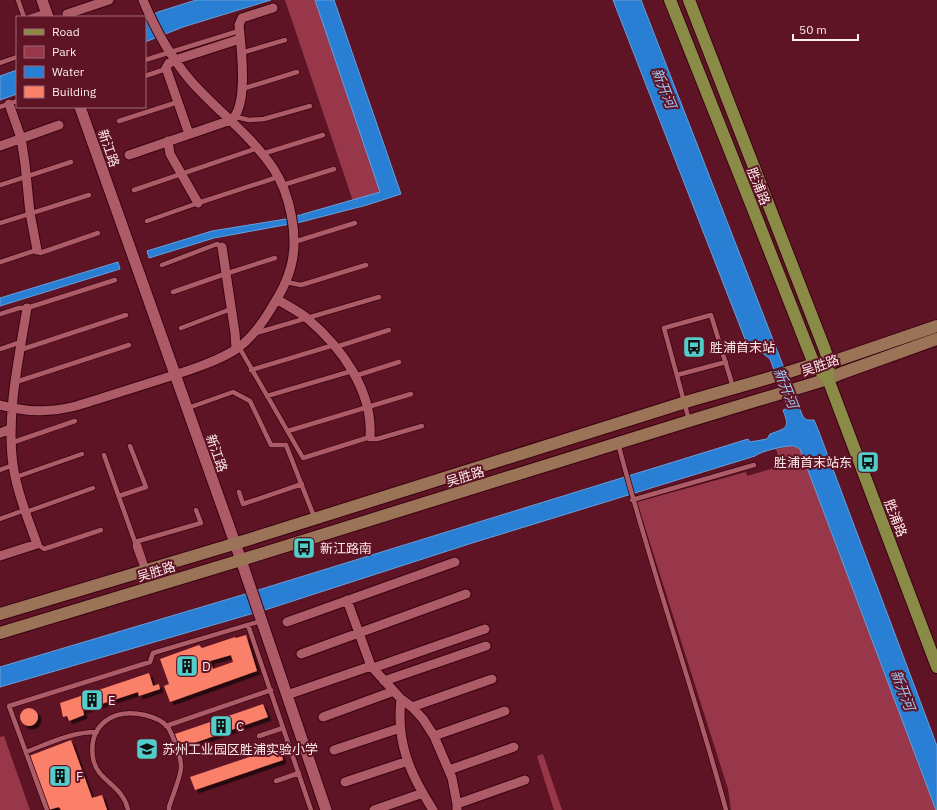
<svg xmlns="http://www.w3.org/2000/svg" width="937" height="810" font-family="'IBM Plex Sans','Noto Sans SC',sans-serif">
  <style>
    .green { fill: #99374a }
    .water { fill: #287fd4; stroke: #689fdc }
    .building { fill: #fa806a; fill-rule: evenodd; filter: url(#shadow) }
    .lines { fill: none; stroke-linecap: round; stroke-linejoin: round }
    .service-casing { stroke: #3a0211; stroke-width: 6 }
    .minor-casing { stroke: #3a0211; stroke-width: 11 }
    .tertiary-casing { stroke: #3a0211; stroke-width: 13 }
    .secondary-casing { stroke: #3a0211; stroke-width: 14 }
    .primary-casing { stroke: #3a0211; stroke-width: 14 }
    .service { stroke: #ad5c67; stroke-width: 4.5 }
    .minor { stroke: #ad5c67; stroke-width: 9 }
    .tertiary { stroke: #ad5c67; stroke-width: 11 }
    .secondary { stroke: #9b7357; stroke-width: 12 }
    .primary { stroke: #898b47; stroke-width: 12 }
    .labels { text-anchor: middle; stroke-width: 4; stroke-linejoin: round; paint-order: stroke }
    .street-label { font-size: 13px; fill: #ffebed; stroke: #5e1425 }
    .poi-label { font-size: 13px; fill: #ffebed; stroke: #5e1425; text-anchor: start }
    .water-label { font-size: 14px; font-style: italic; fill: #9fc5f0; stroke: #5e1425 }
  </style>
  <defs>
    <filter id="shadow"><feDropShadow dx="3.5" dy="3.5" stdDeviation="0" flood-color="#0009"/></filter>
  </defs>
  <rect width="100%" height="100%" fill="#5e1425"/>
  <path class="green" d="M285 0H315L381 192 353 201Z
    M791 446 796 447 800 449 936 810H731L728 789 637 502 746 472 747 476 781 466 776 449Z
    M4 736 30 810H0V737Z
    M543 754 562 810H554L537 756Z"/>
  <path class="water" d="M196 0H271L183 27 145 42V18L158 12Z
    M315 0H334L401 194 367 205 301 222 214 238 149 258 147 251 212 231 286 219 380 192Z
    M613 0H641L803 417 807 420H814L819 432 937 746V810H936L800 449C798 448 797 447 794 446 787 445 761 451 755 456L469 544 268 609 0 687V667L242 595 748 439 750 442 767 439 770 434C787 428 790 428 783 410L788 408 770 359 745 339Z
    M17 70V94L0 100V76Z
    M118 262 120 269 0 306V298Z"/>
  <path class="building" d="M246 635 257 671 170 702 164 686 169 684 160 659 199 645 202 648 235 637 236 638ZM231 655 233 662 213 669 210 661Z
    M149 673 153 686 159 684 160 689 139 696 138 692 83 710 84 715 69 721 67 716 63 717 60 703Z
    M263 704 268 717 180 748 175 734Z
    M20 717a9 9 0 1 1 18 0a9 9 0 1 1-18 0Z
    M71 740 92 798 102 795 107 810H61L59 807 48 810 29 756Z
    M279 747 283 760 195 790 190 777Z"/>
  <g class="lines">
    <g class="service-casing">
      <path id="service" d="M18 0 24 17
        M30 17 45 12
        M241 53 285 40
        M145 60 239 31
        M0 63 17 57
        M145 76 166 69
        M242 89 297 72
        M0 107 17 101
        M236 117 249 120 264 119 310 106
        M119 121 178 102
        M262 154 323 135
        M0 185 71 162
        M283 185 334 169
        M134 190 258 148
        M147 221 198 203 278 177
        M0 223 89 195
        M294 242 355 223
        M0 262 37 250 40 253 98 233
        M162 265 217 244 222 247
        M286 282 301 285 366 265
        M173 292 225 274 275 258
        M0 314 19 308H27L115 280
        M181 328 231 309
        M256 333 379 297
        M239 347 303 458 370 437 373 439H377L422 426
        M336 347 389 330
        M0 349 21 342
        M20 350 126 315
        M251 370 334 345
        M677 375 726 362
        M355 376 399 362
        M16 382 129 345
        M267 396 352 371
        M188 408 233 392 250 401 271 445H286L315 519
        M689 420 664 328 711 315 733 387
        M288 431 411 394
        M11 443 75 421
        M618 443C650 567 693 687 726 810
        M104 455 135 542 139 545 147 569
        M0 470 13 465
        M16 477 82 454
        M239 492 243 504 302 484
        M119 496 146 487 130 446
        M632 500 754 465
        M26 512 93 488
        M0 519 25 510
        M135 542 201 523 196 510
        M135 542V547L144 571
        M37 544 44 549 101 530
        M248 625 311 810
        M166 726 271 690
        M259 736 283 728
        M26 752C50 743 71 732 97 732
        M276 781 299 773
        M47 810 9 706 150 662 153 653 261 621
        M128 810C127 805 125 800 122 796 113 782 96 777 93 758 88 724 114 708 145 715 153 717 161 720 167 726 171 731 173 738 176 745 178 751 181 759 181 766 182 774 172 797 169 807V810"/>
    </g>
    <g class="minor-casing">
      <path id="minor" d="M67 14 109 0
        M9 104 21 138 25 164 30 213 37 250
        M189 134 166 68 169 63 175 60 240 39
        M168 141 170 154 198 203
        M0 146 59 125
        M129 155 231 120C249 107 241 46 239 25L242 18 273 8
        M222 247 235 333 236 349
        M277 299C287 306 299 311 308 319 342 348 373 391 370 437
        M0 405C28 412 48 413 76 406 106 397 136 387 165 378 187 371 219 361 238 348 250 339 261 325 269 312 278 297 287 283 291 266 299 237 290 193 273 168 250 134 216 110 190 80 170 56 155 29 143 0
        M0 433 10 429
        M0 556 37 544C28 519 17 492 13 465 6 416 19 357 27 308
        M347 600 371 666 401 699 412 707 423 719 434 736 452 778 457 804V810
        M287 622 455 562
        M301 654 466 594
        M373 668 485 629
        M384 681 486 646
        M287 695 371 666
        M401 699C396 743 410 774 433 810
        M412 707 492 679
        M323 717 394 691
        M434 736 505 711
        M334 750 400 728
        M449 770 514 747
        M345 782 408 761
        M457 804 525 780
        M374 810 423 793"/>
    </g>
    <g class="tertiary-casing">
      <path id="tertiary" d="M42 0 48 17
        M80 107 241 560 326 810"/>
    </g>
    <g class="secondary-casing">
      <path id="secondary" d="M0 614 247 540 689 401 776 376 814 364 829 363 937 326
        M0 633 241 560 689 421 828 379 842 373 937 339"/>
    </g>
    <g class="primary-casing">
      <path id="primary" d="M670 0 757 219 814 364 828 379 937 667
        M689 0 825 350 829 363 828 379"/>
    </g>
    <use href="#service" class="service"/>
    <use href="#minor" class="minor"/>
    <use href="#tertiary" class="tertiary"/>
    <use href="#secondary" class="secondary"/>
    <use href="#primary" class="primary"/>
  </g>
  <defs>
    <g id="bus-square" transform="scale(1.15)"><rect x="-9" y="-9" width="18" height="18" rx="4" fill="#53cdc9" stroke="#5e1425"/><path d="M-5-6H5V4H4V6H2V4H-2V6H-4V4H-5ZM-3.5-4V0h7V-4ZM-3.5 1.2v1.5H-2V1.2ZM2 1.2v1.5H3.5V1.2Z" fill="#111"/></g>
    <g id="building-square" transform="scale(1.15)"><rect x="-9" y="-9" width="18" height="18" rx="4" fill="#53cdc9" stroke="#5e1425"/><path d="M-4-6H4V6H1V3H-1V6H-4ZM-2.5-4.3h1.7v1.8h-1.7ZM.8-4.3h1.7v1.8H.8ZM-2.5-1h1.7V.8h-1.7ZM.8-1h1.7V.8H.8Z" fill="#111"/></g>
    <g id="school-square" transform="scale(1.15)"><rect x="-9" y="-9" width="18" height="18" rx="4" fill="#53cdc9" stroke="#5e1425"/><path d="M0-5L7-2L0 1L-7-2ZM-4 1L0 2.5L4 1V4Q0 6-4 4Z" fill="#111"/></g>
  </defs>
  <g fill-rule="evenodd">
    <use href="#bus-square" x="694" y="347"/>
    <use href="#bus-square" x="868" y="462"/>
    <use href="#bus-square" x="304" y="548"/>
    <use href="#building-square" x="187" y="666"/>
    <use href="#building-square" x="92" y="700"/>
    <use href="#building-square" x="221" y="726"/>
    <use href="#school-square" x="147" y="749"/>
    <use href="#building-square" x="60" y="776"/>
  </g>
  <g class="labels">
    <g class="street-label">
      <text transform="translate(109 148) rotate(71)" y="5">新江路</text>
      <text transform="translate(759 186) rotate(68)" y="5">胜浦路</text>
      <text transform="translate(820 365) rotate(-19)" y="5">吴胜路</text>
      <text transform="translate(217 453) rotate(71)" y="5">新江路</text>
      <text transform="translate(465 476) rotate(-17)" y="5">吴胜路</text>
      <text transform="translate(896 518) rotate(69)" y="5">胜浦路</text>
      <text transform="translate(156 571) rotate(-17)" y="5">吴胜路</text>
    </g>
    <g class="poi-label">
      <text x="710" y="352">胜浦首末站</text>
      <text x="852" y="467" text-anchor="end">胜浦首末站东</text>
      <text x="320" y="553">新江路南</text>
      <text x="202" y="671">D</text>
      <text x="108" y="705">E</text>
      <text x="236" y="731">C</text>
      <text x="162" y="754">苏州工业园区胜浦实验小学</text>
      <text x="76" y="781">F</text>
    </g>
    <g class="water-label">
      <text transform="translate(664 88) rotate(68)" y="5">新开河</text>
      <text transform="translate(786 388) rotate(68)" y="5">新开河</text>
      <text transform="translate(903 690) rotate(69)" y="5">新开河</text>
    </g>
  </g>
  <rect x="16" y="16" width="130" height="92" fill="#5e1425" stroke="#9e6a75"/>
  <rect x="24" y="29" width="20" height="6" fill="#898b47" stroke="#9e6a75"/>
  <text x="52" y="36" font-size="12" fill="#ffebed">Road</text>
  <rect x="24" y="46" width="20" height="12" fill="#99374a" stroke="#9e6a75"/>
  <text x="52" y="56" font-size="12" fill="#ffebed">Park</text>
  <rect x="24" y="66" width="20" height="12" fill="#287fd4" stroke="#9e6a75"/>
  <text x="52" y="76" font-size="12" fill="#ffebed">Water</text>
  <rect x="24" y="86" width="20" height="12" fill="#fa806a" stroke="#9e6a75"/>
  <text x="52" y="96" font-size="12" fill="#ffebed">Building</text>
  <path d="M793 34v6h65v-6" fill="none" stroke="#ffebed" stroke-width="2"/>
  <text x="799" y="34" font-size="12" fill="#ffebed" stroke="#5e1425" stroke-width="3" paint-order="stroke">50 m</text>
</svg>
